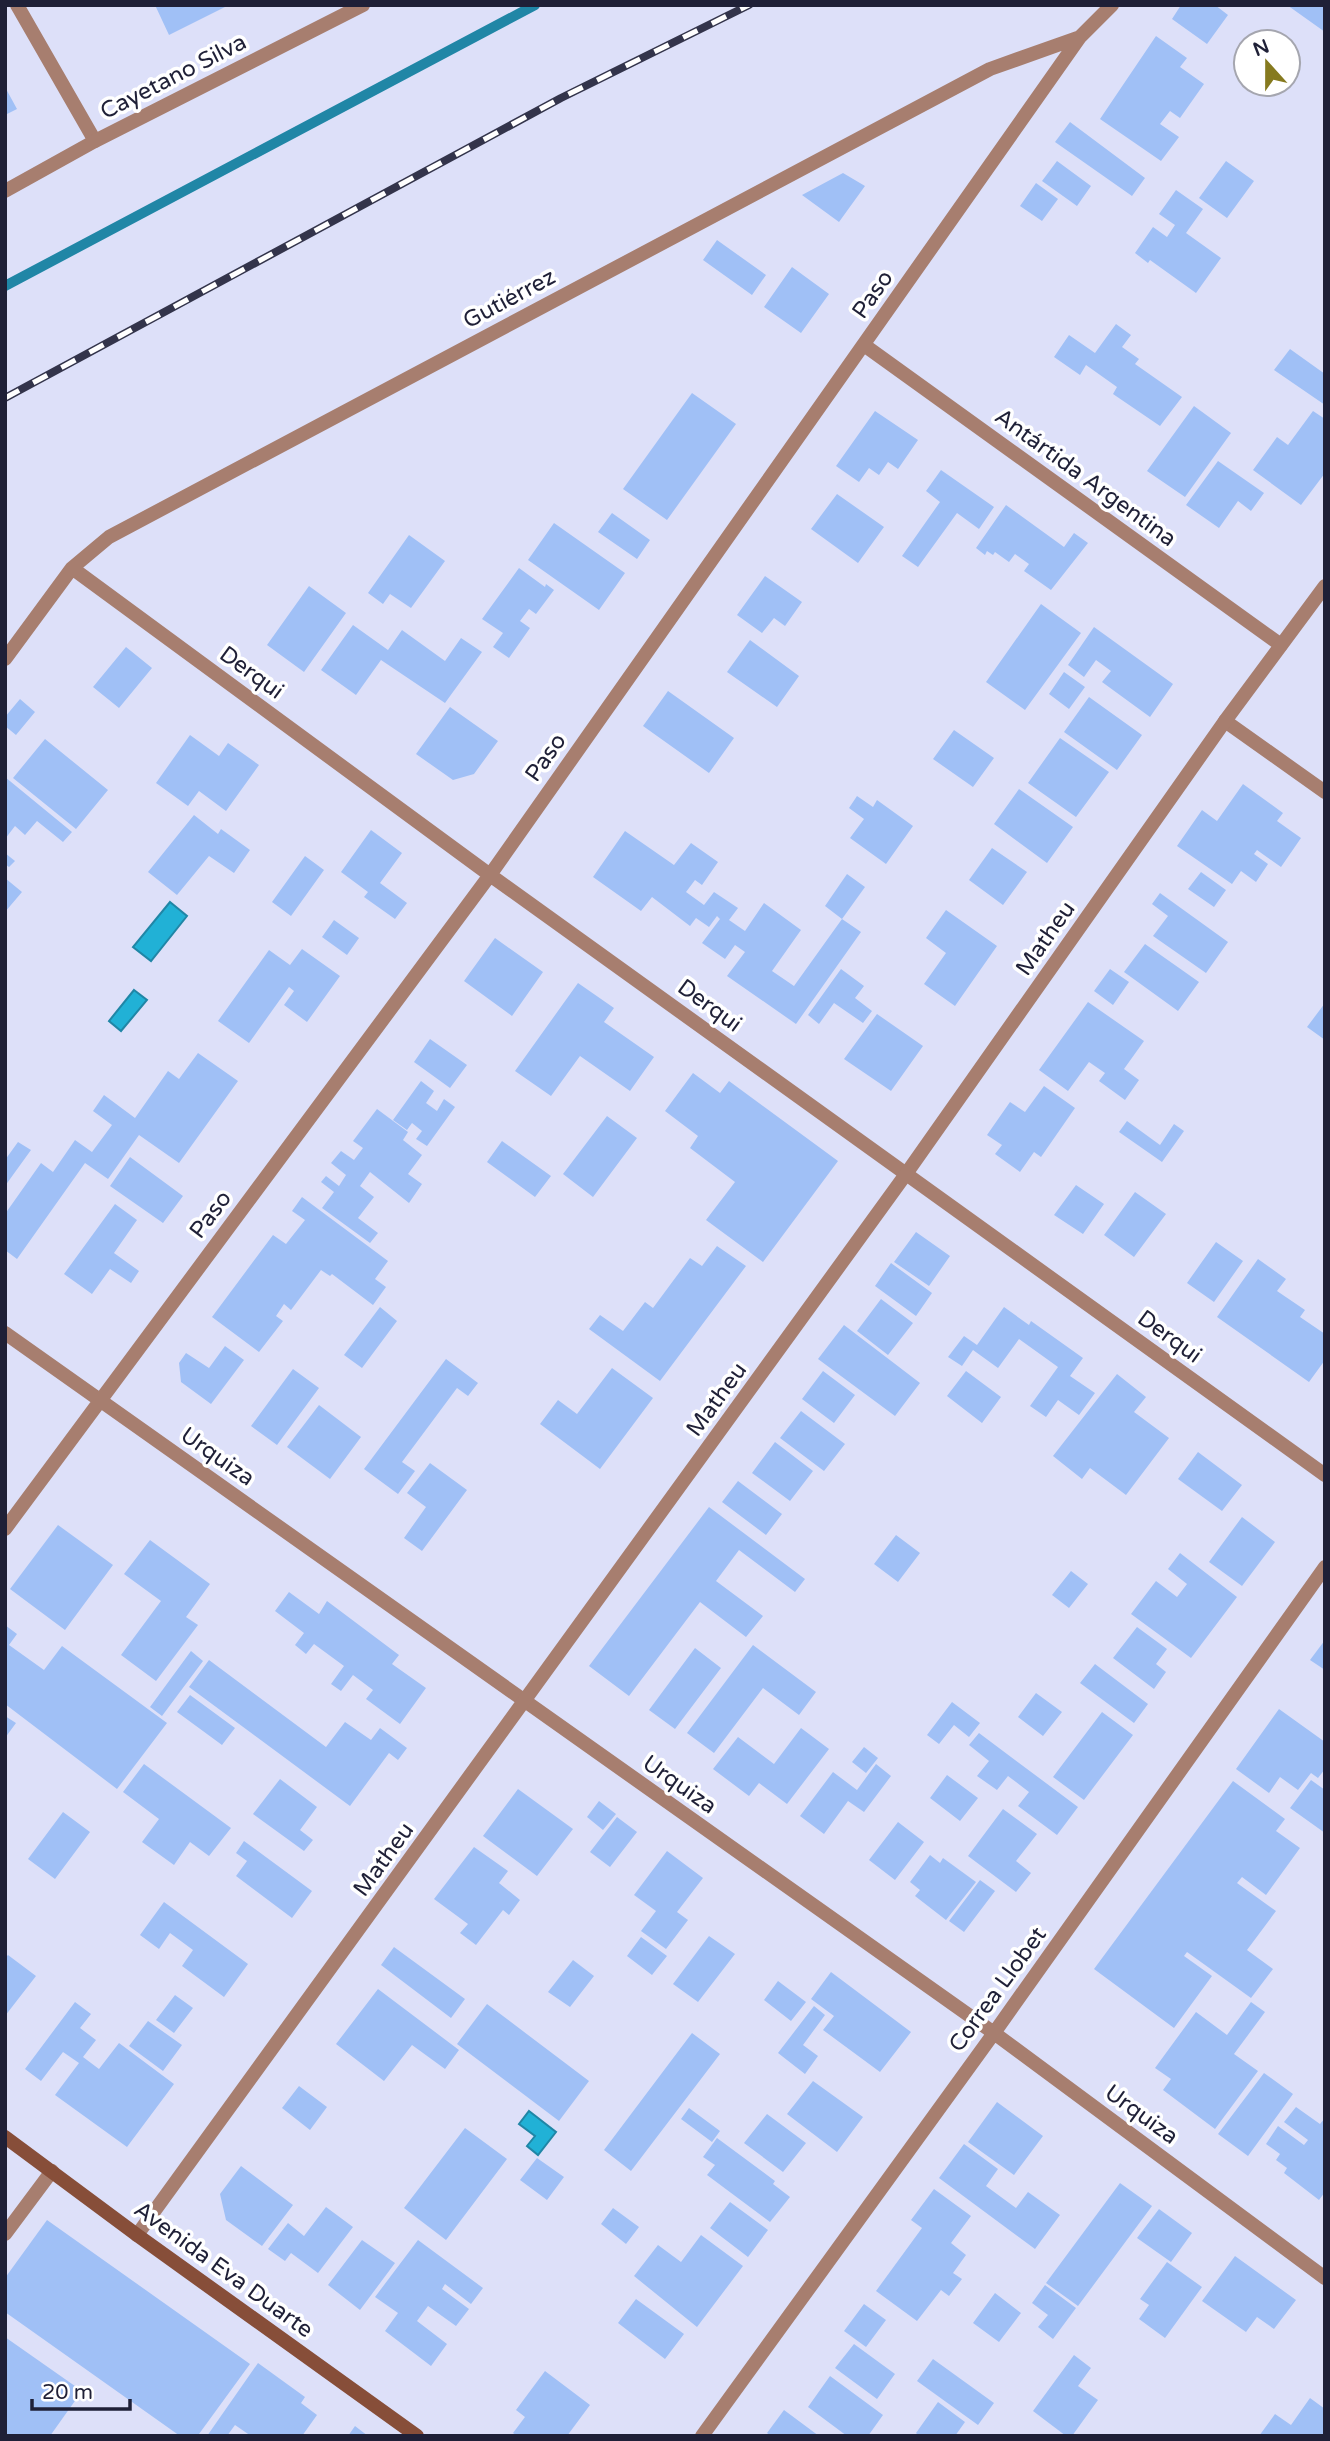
<svg xmlns="http://www.w3.org/2000/svg" width="1330" height="2441" font-family="'Varela Round',sans-serif">
  <style>
    .water { fill: #21b1d6; stroke: #2086a6; stroke-width: 2 }
    .lines { fill: none; stroke-linecap: round; stroke-linejoin: round }
    .stream { stroke: #2086a6; stroke-width: 10 }
    .building { fill: #a0c0f6 }
    .minor { stroke: #a77e6f; stroke-width: 14 }
    .tertiary { stroke: #a77e6f; stroke-width: 14 }
    .secondary { stroke: #874e39; stroke-width: 14 }
    .rail-casing { stroke: #33344b; stroke-width: 8 }
    .rail { stroke: #fff; stroke-width: 5; stroke-dasharray: 16; stroke-linecap: butt }
    .labels { text-anchor: middle; stroke-width: 7; stroke-linejoin: round; paint-order: stroke }
    .street-label { font-size: 23px; fill: #1f2037; stroke: #fff }
  </style>
  <rect width="100%" height="100%" fill="#dde0f9"/>
  <path class="water" d="M170 902 187 916 151 961 133 947Z
    M134 990 147 1000 121 1031 109 1021Z
    M529 2111 556 2132 538 2155 527 2146 535 2136 519 2124Z"/>
  <g class="lines">
    <path class="stream" d="M5 286 535 5"/>
  </g>
  <path class="building" d="M155 5H229L169 35Z
    M1181 5H1215L1228 15 1207 44 1172 19Z
    M1287 5H1325V32Z
    M1156 36 1187 58 1180 67 1204 84 1180 118 1170 111 1160 124 1179 137 1161 161 1100 119Z
    M5 87 17 109 5 115Z
    M1070 122 1145 178 1132 196 1055 142Z
    M1057 161 1091 186 1077 206 1042 181Z
    M1226 161 1254 181 1227 218 1199 198Z
    M843 173 865 186 839 222 802 195Z
    M1036 183 1058 199 1042 221 1020 206Z
    M1176 190 1203 209 1186 233 1221 258 1196 293 1150 260 1148 263 1135 253 1153 227 1167 237 1175 225 1159 214Z
    M717 240 766 275 752 295 703 260Z
    M792 267 829 294 801 333 764 307Z
    M1116 324 1131 335 1122 347 1139 359 1135 364 1182 397 1160 426 1113 394 1117 387 1086 365 1080 375 1054 357 1069 335 1095 353Z
    M1290 349 1325 374V405L1274 370Z
    M692 393 736 424 667 520 623 489Z
    M1194 406 1231 433 1185 497 1147 471Z
    M875 411 918 440 898 469 888 462 879 475 869 468 859 482 836 466Z
    M1313 411 1325 419V473L1301 505 1253 470 1277 437 1288 445Z
    M1218 461 1264 493 1251 511 1238 501 1219 528 1186 505Z
    M941 470 994 507 979 529 957 513 918 567 902 556 940 502 926 491Z
    M837 494 884 527 858 563 811 529Z
    M1006 505 1064 547 1074 533 1088 543 1051 590 1024 571 1029 564 1015 554 1009 562 995 552 993 555 987 551 985 555 976 548Z
    M612 513 650 540 637 559 598 532Z
    M554 523 625 573 599 610 528 560Z
    M409 535 445 561 411 608 390 594 383 604 368 593Z
    M519 568 545 587 546 584 554 590 536 614 529 609 520 621 530 628 509 658 493 647 503 633 482 619Z
    M765 576 802 602 785 626 774 618 762 633 737 615Z
    M309 586 346 613 304 672 267 645Z
    M1041 604 1081 633 1025 710 986 682Z
    M353 625 388 650 402 630 445 661 461 638 482 652 445 703 381 660 356 695 321 670Z
    M1094 627 1173 684 1150 717 1102 682 1111 671 1096 660 1084 677 1068 665Z
    M750 640 799 676 777 707 727 672Z
    M126 647 152 668 119 708 93 687Z
    M1064 672 1085 687 1069 709 1049 694Z
    M668 691 734 738 709 773 643 726Z
    M1089 697 1142 735 1117 770 1064 732Z
    M20 699 35 712 16 735 5 726V717Z
    M450 707 498 741 474 774 453 780 416 754Z
    M954 730 994 758 973 787 933 759Z
    M190 735 219 756 228 743 259 765 226 811 199 791 188 806 156 783Z
    M1060 738 1109 772 1076 817 1028 783Z
    M45 739 108 790 76 829 13 778Z
    M5 777 72 832 63 842 37 821 25 835 15 826 5 839Z
    M1243 784 1283 813 1277 821 1301 838 1281 867 1257 850 1254 854 1268 864 1256 882 1241 871 1232 884 1177 846 1202 810 1217 821Z
    M1019 789 1073 827 1047 863 994 824Z
    M857 796 873 807 877 800 913 826 886 864 850 838 864 819 849 808Z
    M194 815 218 834 221 829 250 850 234 873 209 856 177 895 148 872Z
    M371 830 402 853 380 883 407 903 395 919 364 897 368 892 341 872Z
    M625 831 674 865 691 843 718 862 702 885 695 880 686 892 704 905 714 892 738 908 729 920 745 931 764 903 801 930 772 971 794 986 842 919 861 932 796 1024 727 976 745 952 735 945 725 959 702 943 720 919 717 916 709 927 696 918 690 926 652 897 641 911 593 877Z
    M992 848 1027 872 1003 905 969 880Z
    M5 853 15 861 9 867 5 864Z
    M305 856 324 870 291 916 272 902Z
    M1201 872 1226 890 1214 907 1188 889Z
    M847 874 865 887 842 919 825 906Z
    M5 878 22 892 5 912Z
    M1160 893 1228 942 1206 973 1153 936 1168 916 1152 904Z
    M946 910 997 946 955 1006 924 984 946 953 926 938Z
    M334 920 359 938 347 955 322 937Z
    M495 938 543 972 512 1016 464 981Z
    M1145 944 1199 982 1178 1011 1124 972Z
    M302 949 340 976 307 1022 284 1005 294 991 289 987 249 1043 218 1021 269 950 290 965Z
    M841 969 864 986 855 998 872 1011 863 1023 834 1003 819 1024 808 1015Z
    M1110 969 1129 982 1113 1005 1094 991Z
    M578 983 614 1008 604 1022 654 1057 630 1091 580 1056 551 1096 515 1071Z
    M1088 1002 1144 1041 1124 1069 1139 1080 1125 1100 1099 1081 1105 1073 1089 1062 1068 1091 1039 1070Z
    M1325 1003V1040L1307 1027Z
    M877 1014 923 1046 891 1091 844 1059Z
    M430 1039 467 1065 450 1088 414 1062Z
    M198 1053 238 1081 179 1163 139 1135 108 1179 85 1163 17 1259 5 1250V1214L41 1163 53 1172 75 1140 92 1152 112 1125 93 1111 104 1095 135 1118 168 1071 179 1079Z
    M693 1073 720 1093 729 1081 838 1161 763 1262 706 1220 735 1182 690 1148 698 1136 665 1111Z
    M421 1081 434 1091 426 1103 437 1111 444 1099 455 1107 427 1146 416 1139 422 1131 412 1123 407 1130 393 1120Z
    M1044 1086 1075 1108 1041 1157 1034 1152 1020 1172 995 1154 1002 1145 987 1135 1010 1102 1025 1112Z
    M377 1109 408 1132 403 1140 422 1155 408 1174 422 1184 409 1203 370 1172 360 1186 374 1197 358 1218 378 1233 370 1243 322 1208 334 1192 321 1182 326 1176 339 1186 346 1175 331 1163 341 1151 354 1160 363 1148 353 1141Z
    M607 1116 637 1138 593 1197 563 1174Z
    M1127 1121 1160 1145 1174 1124 1184 1131 1162 1162 1119 1132Z
    M502 1141 551 1176 535 1197 487 1162Z
    M18 1142 31 1150 5 1186V1160Z
    M130 1157 183 1196 163 1223 110 1186Z
    M1076 1185 1104 1204 1083 1234 1054 1215Z
    M1135 1192 1166 1214 1134 1257 1104 1235Z
    M302 1197 388 1261 375 1279 386 1287 373 1305 332 1274 330 1276 321 1270 291 1310 284 1304 276 1316 283 1321 259 1352 212 1317 273 1235 286 1244 305 1220 292 1211Z
    M115 1204 137 1220 114 1253 139 1271 131 1283 110 1269 92 1294 64 1274Z
    M916 1232 950 1256 929 1286 894 1262Z
    M1216 1242 1243 1261 1214 1302 1187 1283Z
    M717 1246 746 1266 660 1381 589 1329 600 1315 623 1331 645 1302 653 1308 690 1258 702 1266Z
    M1258 1259 1286 1279 1277 1291 1305 1310 1300 1317 1325 1334V1360L1309 1382 1217 1317Z
    M891 1263 932 1293 916 1316 875 1286Z
    M881 1299 913 1323 888 1355 857 1331Z
    M380 1307 397 1321 362 1368 344 1355Z
    M1004 1307 1029 1325 1031 1321 1083 1358 1070 1376 1095 1393 1079 1415 1058 1400 1046 1417 1030 1406 1058 1367 1019 1339 998 1368 973 1350 962 1366 948 1357 964 1336 977 1345Z
    M844 1325 920 1383 895 1416 818 1359Z
    M225 1346 244 1360 211 1404 181 1382 179 1363 186 1353 209 1368Z
    M446 1359 478 1383 468 1396 457 1388 402 1462 415 1471 398 1494 364 1469Z
    M612 1368 653 1398 600 1469 540 1424 558 1400 577 1414Z
    M293 1369 319 1388 277 1445 251 1426Z
    M823 1371 855 1395 834 1423 802 1399Z
    M966 1371 1001 1397 982 1423 947 1396Z
    M1117 1374 1146 1397 1134 1412 1169 1438 1126 1495 1090 1468 1082 1479 1053 1456Z
    M319 1405 361 1437 330 1479 287 1447Z
    M801 1411 845 1444 824 1471 780 1438Z
    M775 1442 813 1471 790 1501 752 1473Z
    M1198 1452 1242 1485 1222 1511 1178 1479Z
    M430 1463 467 1490 422 1551 404 1538 426 1507 407 1493Z
    M738 1481 782 1514 766 1535 722 1502Z
    M709 1507 805 1579 795 1592 739 1550 716 1581 763 1616 746 1637 700 1602 629 1696 589 1666Z
    M1242 1517 1275 1542 1242 1586 1209 1562Z
    M58 1525 113 1565 65 1630 10 1589Z
    M896 1535 920 1553 898 1582 874 1564Z
    M150 1540 210 1584 186 1617 198 1625 156 1681 121 1655 161 1601 124 1574Z
    M1180 1553 1237 1597 1191 1658 1131 1614 1156 1581 1177 1597 1187 1584 1168 1569Z
    M1071 1571 1088 1584 1069 1608 1052 1595Z
    M289 1592 319 1614 327 1601 399 1655 392 1664 426 1688 400 1724 366 1699 373 1690 353 1675 341 1691 331 1684 344 1666 314 1644 306 1654 295 1645 304 1633 275 1611Z
    M5 1625 17 1634 9 1645 44 1670 62 1646 167 1723 117 1789 5 1704Z
    M1137 1627 1167 1649 1156 1664 1166 1672 1154 1689 1113 1658Z
    M1325 1640V1670L1310 1660Z
    M753 1645 816 1692 799 1715 763 1688 714 1753 687 1733Z
    M695 1648 721 1668 675 1729 649 1710Z
    M191 1651 203 1661 162 1716 150 1707Z
    M209 1660 326 1747 345 1722 371 1740 380 1728 407 1748 398 1760 389 1753 350 1806 189 1687Z
    M1095 1664 1148 1704 1134 1723 1080 1683Z
    M1036 1693 1062 1712 1043 1736 1018 1717Z
    M190 1695 235 1728 222 1745 177 1712Z
    M952 1702 980 1723 969 1737 954 1725 939 1744 927 1735Z
    M1279 1709 1325 1742V1769L1318 1778 1311 1773 1298 1790 1280 1777 1269 1793 1236 1769Z
    M1102 1712 1133 1735 1084 1800 1053 1777Z
    M5 1716 16 1723 5 1738Z
    M801 1728 829 1749 787 1804 759 1783 749 1796 713 1769 738 1737 774 1764Z
    M979 1733 1078 1807 1057 1835 1018 1806 1029 1792 1008 1776 997 1790 977 1776 989 1761 969 1745Z
    M864 1747 878 1758 866 1773 852 1762Z
    M144 1764 231 1828 209 1856 190 1842 174 1865 142 1842 159 1819 123 1792Z
    M876 1764 891 1776 864 1812 848 1801 824 1834 800 1816 833 1772 857 1790Z
    M947 1775 978 1798 960 1821 930 1798Z
    M280 1779 317 1807 300 1830 313 1840 304 1851 253 1814Z
    M1311 1780 1325 1790V1833L1290 1808Z
    M1233 1781 1285 1819 1276 1831 1300 1848 1266 1895 1242 1877 1237 1883 1276 1911 1247 1950 1273 1969 1251 1998 1187 1952 1184 1956 1212 1976 1174 2028 1094 1969Z
    M518 1789 573 1829 537 1876 483 1836Z
    M599 1801 616 1814 603 1830 587 1817Z
    M1003 1809 1037 1834 1016 1861 1031 1873 1016 1892 968 1856Z
    M63 1812 90 1832 55 1879 28 1859Z
    M617 1817 637 1832 610 1867 590 1852Z
    M898 1822 924 1842 895 1880 869 1860Z
    M244 1841 312 1891 292 1918 236 1876 247 1861 236 1853Z
    M474 1847 508 1871 499 1883 520 1900 509 1915 503 1910 476 1945 460 1933 468 1924 434 1899Z
    M667 1851 703 1878 677 1912 688 1920 666 1949 641 1931 656 1911 634 1895Z
    M930 1855 940 1863 943 1858 976 1882 946 1920 915 1896 920 1890 910 1882Z
    M980 1880 995 1891 964 1932 949 1921Z
    M164 1902 248 1964 224 1997 182 1966 193 1950 170 1933 159 1949 140 1935Z
    M709 1936 735 1954 698 2002 673 1984Z
    M641 1937 667 1956 652 1975 627 1956Z
    M394 1947 465 1999 451 2018 381 1965Z
    M8 1955 36 1976 5 2016V1958Z
    M573 1960 594 1976 570 2007 548 1992Z
    M831 1972 911 2032 880 2072 823 2030 834 2016 811 1999Z
    M778 1981 806 2002 791 2021 764 2000Z
    M378 1989 459 2050 445 2069 412 2045 384 2081 336 2044Z
    M175 1995 193 2008 174 2033 156 2020Z
    M75 2002 91 2014 80 2028 96 2040 83 2057 99 2069 119 2043 174 2084 127 2147 55 2095 79 2063 63 2052 41 2081 25 2069Z
    M1251 2002 1265 2012 1234 2054 1258 2071 1215 2129 1163 2090 1171 2079 1155 2068 1196 2012 1227 2035Z
    M487 2004 589 2081 559 2121 457 2044Z
    M814 2006 825 2015 803 2045 818 2056 805 2074 778 2053Z
    M148 2021 182 2045 163 2071 129 2046Z
    M692 2033 720 2054 631 2171 604 2150Z
    M1264 2073 1293 2094 1248 2156 1218 2134Z
    M813 2081 863 2117 837 2152 787 2114Z
    M299 2086 327 2107 310 2130 282 2108Z
    M997 2102 1043 2136 1014 2175 968 2142Z
    M1296 2107 1320 2124 1325 2118V2192L1319 2200 1284 2173 1287 2168 1276 2160 1280 2154 1266 2144 1278 2126 1304 2145 1308 2140 1284 2122Z
    M689 2108 720 2131 712 2142 681 2119Z
    M767 2114 806 2143 783 2172 744 2143Z
    M465 2128 507 2159 446 2240 404 2208Z
    M717 2138 775 2181 773 2184 790 2197 770 2222 707 2175 715 2165 703 2157Z
    M964 2144 998 2169 986 2186 1016 2208 1028 2192 1060 2215 1035 2249 939 2178Z
    M537 2158 564 2177 547 2200 520 2180Z
    M241 2166 293 2205 262 2246 226 2220 220 2194Z
    M1120 2183 1152 2206 1078 2306 1046 2283Z
    M934 2189 971 2216 951 2243 966 2255 953 2273 962 2279 949 2296 941 2290 917 2321 876 2291 922 2228 911 2220Z
    M730 2202 768 2230 748 2257 710 2228Z
    M326 2207 353 2227 318 2273 291 2253 285 2261 268 2249 288 2223 304 2236Z
    M613 2208 639 2227 626 2244 601 2224Z
    M1159 2209 1192 2233 1171 2262 1137 2238Z
    M47 2220 250 2364 199 2434 202 2436H180L5 2312V2278Z
    M701 2235 743 2266 697 2327 634 2276 658 2245 681 2262Z
    M362 2240 395 2263 360 2310 328 2285Z
    M418 2240 483 2288 471 2304 445 2284 442 2289 469 2309 456 2326 428 2306 417 2321 447 2344 431 2366 385 2331 398 2313 375 2297Z
    M1235 2256 1296 2300 1274 2329 1257 2317 1246 2332 1202 2301Z
    M1167 2262 1202 2287 1165 2338 1139 2319 1149 2305 1140 2299Z
    M1045 2285 1076 2308 1053 2339 1038 2327 1048 2315 1032 2303Z
    M995 2293 1021 2313 999 2342 973 2323Z
    M636 2299 684 2334 665 2359 618 2323Z
    M864 2304 886 2320 866 2347 844 2331Z
    M5 2337 82 2391 50 2436H5Z
    M854 2344 895 2374 877 2399 835 2368Z
    M1074 2355 1091 2368 1078 2386 1098 2400 1072 2436H1066L1033 2411Z
    M933 2359 994 2403 978 2425 917 2381Z
    M258 2363 305 2397 301 2403 317 2415 302 2436H251L235 2425 227 2436H207Z
    M545 2371 590 2405 567 2436H517L513 2433 525 2417 516 2410Z
    M830 2376 883 2415 868 2436H847L808 2407Z
    M1310 2398 1325 2409V2436H1259L1275 2414 1291 2425Z
    M938 2402 965 2422 955 2436H919L916 2433Z
    M784 2410 819 2436H771L767 2433Z
    M355 2426 368 2436H348Z"/>
  <g class="lines">
    <path class="minor" d="M17 5 95 141
      M864 345 1281 645
      M72 568 490 875 1325 1475
      M5 659 72 568 109 537 990 69 1080 37
      M1225 721 1325 792
      M5 1333 994 2033 1325 2278
      M5 1529 490 875 1080 37 1112 5
      M5 2234 52 2171
      M702 2436 994 2033 1325 1567"/>
    <path class="tertiary" d="M5 191 95 141 363 5
      M137 2235 906 1174 1225 721 1325 586"/>
    <path class="secondary" d="M5 2137 137 2235 417 2436"/>
    <g class="rail-casing">
      <path id="rail" d="M5 398 561 98 749 5"/>
    </g>
    <use href="#rail" class="rail"/>
  </g>
  <g class="labels">
    <g class="street-label">
      <text transform="translate(173 76) rotate(-27)" y="8">Cayetano Silva</text>
      <text transform="translate(872 294) rotate(-55)" y="8">Paso</text>
      <text transform="translate(509 298) rotate(-28)" y="8">Gutiérrez</text>
      <text transform="translate(1086 477) rotate(36)" y="8">Antártida Argentina</text>
      <text transform="translate(252 672) rotate(36)" y="8">Derqui</text>
      <text transform="translate(545 757) rotate(-55)" y="8">Paso</text>
      <text transform="translate(1045 938) rotate(-55)" y="8">Matheu</text>
      <text transform="translate(710 1005) rotate(36)" y="8">Derqui</text>
      <text transform="translate(210 1214) rotate(-53)" y="8">Paso</text>
      <text transform="translate(1170 1336) rotate(36)" y="8">Derqui</text>
      <text transform="translate(716 1399) rotate(-54)" y="8">Matheu</text>
      <text transform="translate(218 1456) rotate(35)" y="8">Urquiza</text>
      <text transform="translate(680 1784) rotate(35)" y="8">Urquiza</text>
      <text transform="translate(383 1859) rotate(-54)" y="8">Matheu</text>
      <text transform="translate(997 1989) rotate(-54)" y="8">Correa Llobet</text>
      <text transform="translate(1142 2114) rotate(36)" y="8">Urquiza</text>
      <text transform="translate(224 2269) rotate(36)" y="8">Avenida Eva Duarte</text>
    </g>
  </g>
  <rect width="1330" height="2441" fill="none" stroke="#1f2037" stroke-width="14"/>
  <g transform="translate(1267 63) rotate(339)"><circle r="33" fill="#ffffff" stroke="#a5a6af" stroke-width="2"/>
  <path d="M0-5L12 26L0 18L-12 26Z" fill="#867a1f"/>
  <text y="-10" font-size="19" font-weight="bold" text-anchor="middle" fill="#1f2037">N</text>
  </g>
  <path d="M32 2399v10h98v-10" fill="none" stroke="#1f2037" stroke-width="3.5"/>
  <text x="42" y="2399" font-size="21" fill="#1f2037" stroke="#ffffff" stroke-width="5" paint-order="stroke">20 m</text>
</svg>
